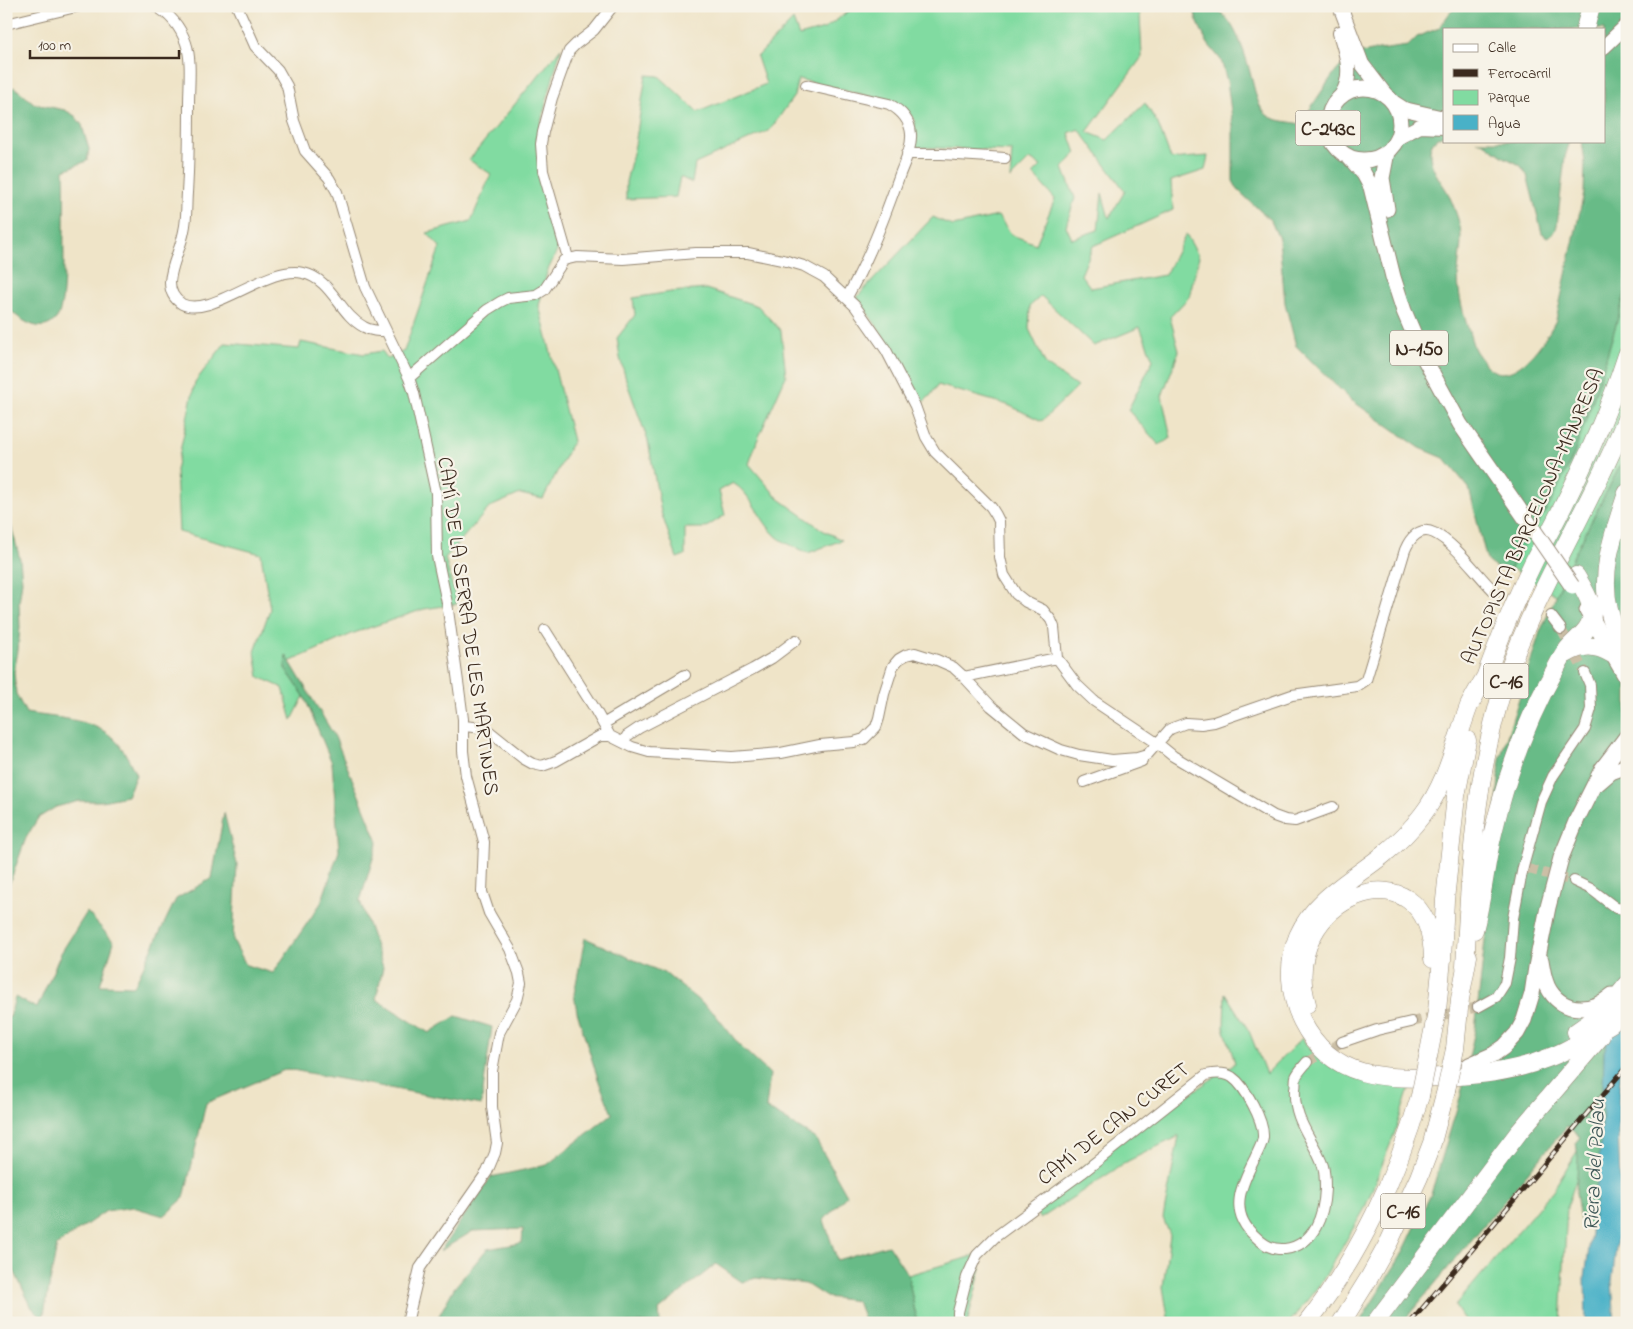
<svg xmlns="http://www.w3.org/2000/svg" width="1633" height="1329" font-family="'Indie Flower',sans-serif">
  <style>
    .green { fill: #81dba1; stroke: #5e8260; fill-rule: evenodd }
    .forest { fill: #68bb87; stroke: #527252; fill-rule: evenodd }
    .water { fill: #49b1c7; stroke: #426e72 }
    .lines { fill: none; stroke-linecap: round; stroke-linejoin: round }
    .street-tunnel { stroke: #cbbfa6; stroke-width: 10; stroke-dasharray: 10 5; stroke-linecap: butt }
    .street-casing { stroke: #958773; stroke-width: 12 }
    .secondary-casing { stroke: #958773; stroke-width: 16 }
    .primary-casing { stroke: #958773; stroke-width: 17 }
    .highway-casing { stroke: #958773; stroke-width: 19 }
    .street { stroke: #fff; stroke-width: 10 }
    .secondary { stroke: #fff; stroke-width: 14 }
    .primary { stroke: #fff; stroke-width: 15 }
    .highway { stroke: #fff; stroke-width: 18 }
    .rail-casing { stroke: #3b2a1e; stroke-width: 5 }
    .rail { stroke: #f7f3e8; stroke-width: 3; stroke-dasharray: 9; stroke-linecap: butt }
    .primary-bridge-casing { stroke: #958773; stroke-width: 17; stroke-linecap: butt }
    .highway-bridge-casing { stroke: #958773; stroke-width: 19; stroke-linecap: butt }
    .primary-bridge { stroke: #fff; stroke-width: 15 }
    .highway-bridge { stroke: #fff; stroke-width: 18 }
    .labels { text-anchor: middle; stroke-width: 4.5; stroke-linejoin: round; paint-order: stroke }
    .shield { fill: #f7f3e8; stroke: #73665b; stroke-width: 1 }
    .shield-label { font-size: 20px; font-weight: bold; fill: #3b2a1e }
    .street-label { font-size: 21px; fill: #3b2a1e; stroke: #f7f3e8 }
    .water-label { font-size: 22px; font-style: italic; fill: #405959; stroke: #f7f3e8 }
  </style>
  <rect width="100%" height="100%" fill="#f7f3e8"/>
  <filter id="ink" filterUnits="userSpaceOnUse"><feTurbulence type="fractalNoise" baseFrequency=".02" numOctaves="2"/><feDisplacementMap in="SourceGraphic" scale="10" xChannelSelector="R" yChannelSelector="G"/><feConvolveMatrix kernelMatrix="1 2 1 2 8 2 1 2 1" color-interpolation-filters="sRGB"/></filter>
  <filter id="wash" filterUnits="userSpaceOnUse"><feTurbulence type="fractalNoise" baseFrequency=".0096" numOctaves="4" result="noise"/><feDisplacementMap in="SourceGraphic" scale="20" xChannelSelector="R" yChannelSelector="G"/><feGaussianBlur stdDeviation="1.12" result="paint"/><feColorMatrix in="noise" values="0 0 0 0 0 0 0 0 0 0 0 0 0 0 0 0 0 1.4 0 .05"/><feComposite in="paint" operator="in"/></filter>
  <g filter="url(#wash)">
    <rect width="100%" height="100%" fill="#efe4c8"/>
    <path class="green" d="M870 6H1136L1140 15 1142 57 1087 132 1107 140 1145 103 1158 124 1171 159 1208 156 1205 170 1171 181 1173 210 1093 246 1081 275 1091 288 1165 275 1186 234 1199 257 1189 297 1170 317 1179 351 1162 396 1171 438 1159 445 1128 410 1153 360 1140 327 1094 346 1041 296 1030 306 1029 329 1046 365 1077 387 1042 421 1008 405 938 385 930 396 923 402 905 368 857 297 933 217 953 226 998 216 1012 235 1036 244 1055 199 1033 174 1041 166 1030 159 1010 179 1012 151 914 147 915 120 897 103 798 79 794 96 770 130 695 164 692 183 680 177 676 197 626 199V182L635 145 646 75 659 76 698 112 766 84 757 57 793 20 799 36 824 29 849 11ZM1079 129 1125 191 1109 218 1102 193 1098 230 1072 239 1066 226 1075 198 1063 168 1076 153 1069 133Z
      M561 48 537 137 544 200 558 249 547 272 539 306 573 441 543 499 520 494 490 507 445 558 457 604 424 609 354 633 289 662 286 656 285 668 304 696 292 720 283 688 259 677 255 652 270 609 261 554 179 532 176 470 195 382 225 343 299 349 301 342 364 354 382 351 388 359 404 351 440 247 427 233 471 221 491 174 469 160Z
      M1627 287V457L1624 458 1574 555 1556 595 1511 568 1520 551 1550 504 1574 454 1599 382Z
      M706 289 758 306 781 331 786 376 757 441 749 464 778 498 824 531 842 540 808 553C798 548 784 543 776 536 760 521 751 493 733 483L719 491 725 515 705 528H685V555L677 558 661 512 648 441 627 383 620 358 617 338 635 315 633 298 671 292Z
      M1225 993 1249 1031 1266 1074 1302 1038 1311 1051 1330 1066 1411 1083 1394 1135 1364 1210 1321 1283 1289 1323H1169L1163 1287 1170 1235 1163 1218 1179 1136 1128 1161 1040 1219 1033 1209 1083 1167 1235 1063 1224 1027Z
      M1581 1145 1580 1168 1567 1207 1561 1323H1466L1455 1306 1553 1190Z
      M977 1255 981 1269 967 1323H917L908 1275Z"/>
    <path class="forest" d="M1194 6C1199 6 1204 5 1209 6 1233 11 1246 56 1251 76 1254 86 1257 105 1264 112 1272 122 1289 121 1300 124L1332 76 1351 55 1372 51 1408 46 1417 37 1439 28 1452 10 1459 6H1627V287L1599 382 1574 454 1550 504 1520 551 1511 568C1500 571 1495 568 1487 561L1469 488 1444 458 1420 448 1351 400 1296 346 1285 303 1279 239 1271 221 1238 190 1233 181V126L1227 81 1221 60 1208 44 1203 34 1196 18ZM1444 29H1604V141H1582L1585 163 1584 193 1556 320C1546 340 1511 394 1485 364 1481 358 1477 354 1474 348 1467 325 1458 300 1458 276 1458 258 1464 240 1459 222 1456 212 1452 202 1448 193 1440 179 1429 168 1430 151 1431 142 1436 138 1444 135Z
      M14 87 35 104 65 110 75 116 82 125 85 136 89 149 87 161 64 170C65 191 64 211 64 232 63 250 67 306 56 319 41 337 17 318 6 306V93Z
      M1476 141H1570L1565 157 1557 225C1556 232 1553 234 1547 237L1542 233 1527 175 1520 165 1504 157 1484 143Z
      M1627 457V977L1604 1052 1602 1126 1596 1195 1592 1231 1580 1220 1576 1193 1578 1158 1576 1142 1580 1137 1567 1126 1402 1323H1359L1401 1256 1431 1194 1460 1098 1475 1030 1493 868 1500 759 1540 632 1574 555 1624 458Z
      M6 507 20 559 22 581 19 603 20 627 18 651 14 672 16 694 26 713C54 718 92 718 113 738 124 748 130 762 136 775L127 796 102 801H79L56 807 38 818 26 838 6 893Z
      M286 655 335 737 378 842 360 901 383 967 376 999 429 1033 456 1016 492 1027 481 1105 287 1069 206 1103 184 1198 164 1216 133 1207 106 1211 57 1245 43 1319 32 1308 6 1254V1017H10L15 997 37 1008 61 953 87 912 114 942 100 985 134 986 176 899 212 878 224 813 237 864 233 940 246 965 273 973 321 903 339 851 332 763 304 696 285 668Z
      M585 938 666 974 714 1013 741 1047 770 1074 766 1108 815 1138 847 1195 824 1220 837 1260 888 1245 908 1275 917 1323H865L857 1301 826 1297 806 1284 756 1278 742 1282 716 1264 659 1310 660 1323H435L454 1288 487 1249 522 1243 523 1229 473 1231 440 1251 491 1177 547 1165 612 1114 598 1079 577 1012 574 994Z"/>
    <path class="water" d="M1627 977V1035L1623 1042 1619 1094 1618 1130 1621 1204 1612 1282 1615 1323H1586L1585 1278 1596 1195 1602 1126 1604 1052Z"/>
  </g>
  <g filter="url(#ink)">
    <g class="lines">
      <path class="street-tunnel" d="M1493 590 1551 616
        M1561 629 1585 673
        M1528 869 1574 881
        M1411 1022 1478 1007
        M1307 1062 1342 1042"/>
      <g class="street-casing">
        <path id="street" d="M155 6C170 14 180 26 186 43 192 61 189 83 189 103 189 133 189 163 187 193 186 206 187 219 184 231 181 248 171 265 170 282 170 291 174 299 182 304 211 319 268 264 303 273 332 279 339 314 364 327 371 331 378 331 386 331
          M237 6 255 46 278 70 287 86 294 121 305 151 329 178 337 192 365 287 409 378 414 393 436 493 437 556 447 603 459 689 463 719V751L466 776 484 842 482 892 489 913 510 949 519 973 521 983 517 1000 499 1033 492 1071V1107L497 1143 495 1153 487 1172 420 1268 407 1323
          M6 24 80 6
          M806 85 889 104C900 110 910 120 911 134 912 147 905 161 900 174 885 216 869 259 847 297
          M907 154H942L1005 158
          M568 258 543 171 541 144 543 132 552 98 569 51 576 44 594 30 613 6
          M409 378 487 310 500 302 508 298 536 295 544 290 564 260 577 257 623 259 696 253H748L787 261 804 266 824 277 855 306 886 350 915 406 926 437 935 452 991 507 996 515 999 521 1000 557 1004 575 1016 594 1026 602 1043 610 1051 620 1054 627 1057 658 1077 685 1094 701 1157 743 1173 756 1274 816 1285 820 1295 821 1333 807
          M1551 616 1561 629
          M545 630 593 706 610 736
          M964 677 1057 658
          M603 724 685 675
          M463 726 485 728 524 759 533 764 542 766 556 761 600 736H610L632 747 649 752 732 757 781 753 820 745 854 742 864 739 876 727 879 718 884 694 893 666 899 659 906 655 915 653 937 660 953 667 964 677 991 706 1024 733 1061 750 1079 755 1112 760 1137 758 1147 755 1170 729 1186 723 1201 724 1214 722 1292 695 1357 686 1366 680 1405 550C1410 538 1420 526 1434 533 1455 543 1476 573 1493 590
          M624 742 627 736 639 728 753 669 772 658 796 640
          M1084 782 1142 761
          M1574 881 1591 889 1616 908 1627 909
          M1478 1007 1496 997 1505 983 1510 958 1513 918 1523 867 1541 802 1553 776 1585 729 1591 709 1590 685 1585 673
          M1342 1042 1377 1030 1411 1022
          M958 1323V1312L967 1277 977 1255 995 1237 1082 1173 1206 1075C1215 1073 1224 1072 1232 1077 1245 1086 1264 1121 1263 1137 1263 1143 1258 1151 1255 1158 1241 1185 1228 1213 1255 1236 1264 1245 1272 1250 1285 1249 1315 1245 1324 1214 1325 1189 1325 1182 1325 1173 1323 1166 1313 1138 1293 1121 1295 1089 1296 1085 1295 1080 1296 1077 1298 1072 1304 1066 1307 1062"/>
      </g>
      <g class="secondary-casing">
        <path id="secondary" d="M1340 6 1362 64 1385 94
          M1340 33C1346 53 1354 75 1342 94
          M1604 47 1627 25
          M1393 102 1404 109 1444 118
          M1397 138 1420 126 1444 127
          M1612 1023 1627 1007"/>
      </g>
      <g class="primary-casing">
        <path id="primary" d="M1328 124a36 36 0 1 1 72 0a36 36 0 1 1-72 0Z
          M1387 152 1382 178 1387 209
          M1349 157 1364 174 1371 187 1393 277 1404 311 1424 358 1460 424 1528 522
          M1587 610 1627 679
          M1597 784 1611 772 1627 766
          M1541 960C1543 971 1544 982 1550 991 1565 1014 1593 1012 1612 995
          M1469 1065 1494 1054 1504 1047 1517 1033 1524 1020 1532 994 1536 967 1548 907 1561 858 1577 819 1602 769 1627 736"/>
      </g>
      <g class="highway-casing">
        <path id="highway" d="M1585 29 1591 6
          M1622 647C1617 635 1612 623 1609 610 1599 570 1615 530 1627 493
          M1566 654C1583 644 1595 644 1612 654
          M1486 676C1480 686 1474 696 1469 706 1455 743 1447 783 1423 814 1411 830 1398 843 1383 855 1353 879 1314 899 1298 936 1287 963 1289 995 1302 1021 1332 1081 1386 1079 1444 1077 1478 1075 1513 1072 1545 1059 1569 1051 1590 1036 1612 1023
          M1482 686C1497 645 1514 602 1533 563 1541 547 1550 532 1558 516 1585 464 1609 410 1627 355
          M1474 930C1483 898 1485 865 1493 833 1506 778 1527 719 1555 670 1559 662 1565 651 1571 645 1577 639 1585 633 1589 625 1598 609 1584 590 1576 576
          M1465 967C1470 869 1475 772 1506 679 1537 587 1591 506 1627 417
          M1307 1004C1275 897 1431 837 1433 959
          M1576 1032C1596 1019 1613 1004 1627 985
          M1455 1049 1460 999 1468 956
          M1429 1052 1437 1011 1442 959 1445 900 1456 796 1467 740
          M1307 1323C1359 1257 1397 1176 1420 1096
          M1341 1323 1369 1278 1389 1242 1419 1177 1432 1143 1446 1090
          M1375 1323 1519 1132 1601 1036"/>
      </g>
      <use href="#street" class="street"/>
      <use href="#secondary" class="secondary"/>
      <use href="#primary" class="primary"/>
      <use href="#highway" class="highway"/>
      <g class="rail-casing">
        <path id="rail" d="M1410 1323 1627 1066"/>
      </g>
      <use href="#rail" class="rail"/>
      <g class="primary-bridge-casing">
        <path id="primary-bridge" d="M1528 522 1572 586"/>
      </g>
      <g class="highway-bridge-casing">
        <path id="highway-bridge" d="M1446 1090 1455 1049
          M1420 1096 1429 1052"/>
      </g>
      <use href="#primary-bridge" class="primary-bridge"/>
      <use href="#highway-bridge" class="highway-bridge"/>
    </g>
  </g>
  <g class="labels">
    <g class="shield">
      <rect x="1295.5" y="110.5" width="65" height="35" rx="4"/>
      <rect x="1390" y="330.5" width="58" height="35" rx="4"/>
      <rect x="1483.5" y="663.5" width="45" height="35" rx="4"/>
      <rect x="1380.5" y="1193.5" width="45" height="35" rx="4"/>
    </g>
    <g class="shield-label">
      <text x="1328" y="135">C-243c</text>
      <text x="1419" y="355">N-150</text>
      <text x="1506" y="688">C-16</text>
      <text x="1403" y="1218">C-16</text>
    </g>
    <g class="street-label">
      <text transform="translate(1532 516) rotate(-66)" y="7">AUTOPISTA BARCELONA-MANRESA</text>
      <text transform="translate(469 626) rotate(82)" y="7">CAMÍ DE LA SERRA DE LES MARTINES</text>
      <text transform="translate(1113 1123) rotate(-38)" y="7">CAMÍ DE CAN CURET</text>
    </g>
    <g class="water-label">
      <text transform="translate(1593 1165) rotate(-87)" y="8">Riera del Palau</text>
    </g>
  </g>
  <rect width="1633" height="1329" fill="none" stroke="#f7f3e8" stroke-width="25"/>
  <rect x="1443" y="28" width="162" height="115" fill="#f7f3e8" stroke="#aca397"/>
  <rect x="1453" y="44" width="25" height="8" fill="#ffffff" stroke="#aca397"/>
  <text x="1488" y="52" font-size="15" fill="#3b2a1e">Calle</text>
  <rect x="1453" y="69" width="25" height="8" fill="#3b2a1e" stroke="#aca397"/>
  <text x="1488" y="78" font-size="15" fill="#3b2a1e">Ferrocarril</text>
  <rect x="1453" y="90" width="25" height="15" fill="#81dba1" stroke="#aca397"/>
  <text x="1488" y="102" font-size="15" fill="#3b2a1e">Parque</text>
  <rect x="1453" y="115" width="25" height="15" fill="#49b1c7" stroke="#aca397"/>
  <text x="1488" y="128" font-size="15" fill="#3b2a1e">Agua</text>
  <path d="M30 50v8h149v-8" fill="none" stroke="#3b2a1e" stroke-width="2.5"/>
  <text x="38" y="50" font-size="15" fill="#3b2a1e" stroke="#f7f3e8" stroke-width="4" paint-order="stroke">100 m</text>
</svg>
